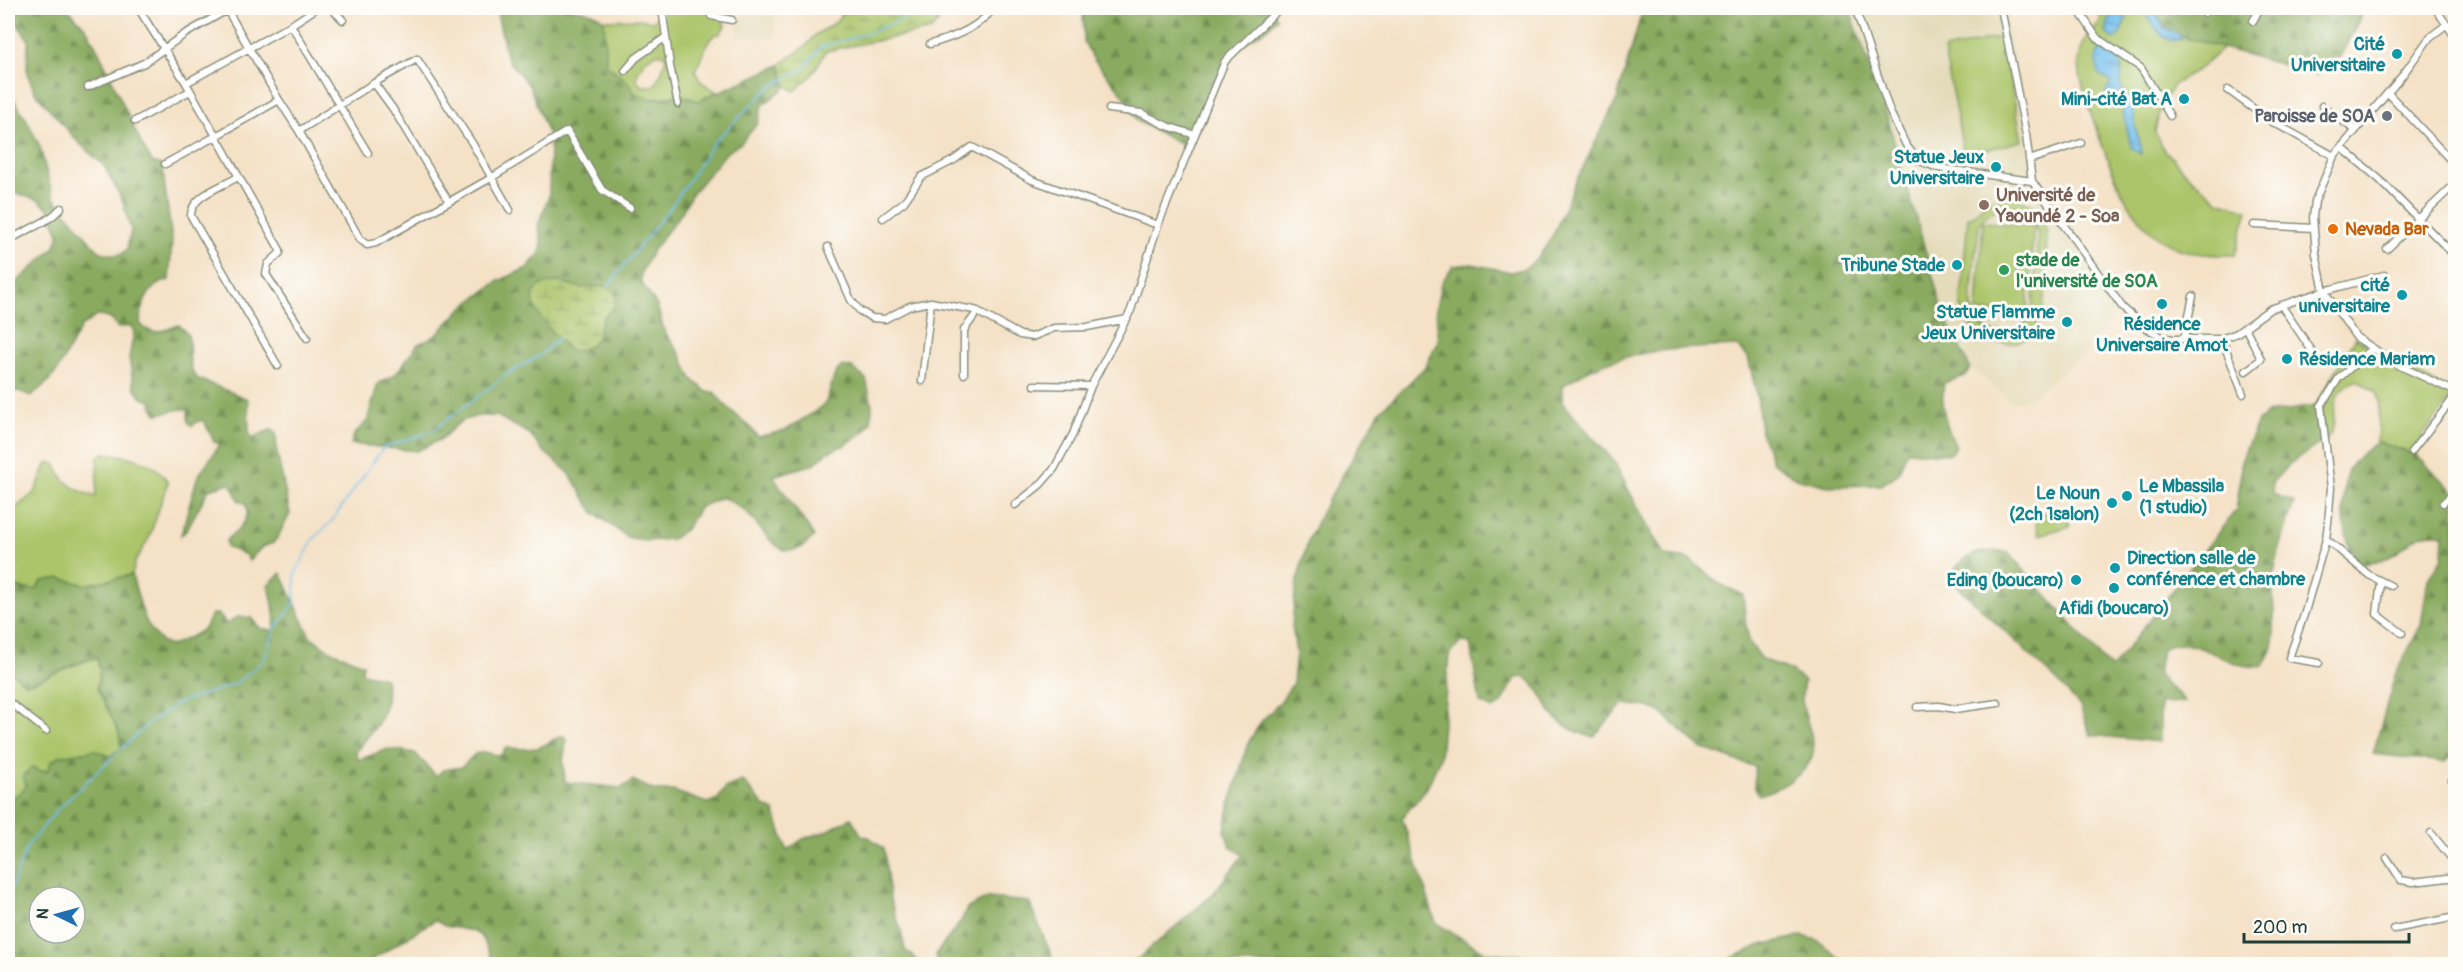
<svg xmlns="http://www.w3.org/2000/svg" width="2463" height="972" font-family="Pangolin,sans-serif">
  <style>
    .built { fill: #e4dbba }
    .grass { fill: #acc56b; stroke: #668150; stroke-width: 1.5; fill-rule: evenodd }
    .forest { fill: url(#forest-firs); stroke: #54744a; stroke-width: 1.5; fill-rule: evenodd }
    .wetland { fill: url(#wetland-marsh); stroke: #668150; stroke-width: 1.5 }
    .water { fill: url(#water-ripples); stroke: #497e90; stroke-width: 1.5 }
    .lines { fill: none; stroke-linecap: round; stroke-linejoin: round }
    .stream { stroke: #73bfed; stroke-width: 1.5 }
    .minor-casing { stroke: #8a8f7d; stroke-width: 9 }
    .minor { stroke: #fff; stroke-width: 6 }
    .culture-dot { fill: #0f9aa8; stroke: #fdfcf7; stroke-width: 2 }
    .worship-dot { fill: #6b7280; stroke: #fdfcf7; stroke-width: 2 }
    .education-dot { fill: #8d6e63; stroke: #fdfcf7; stroke-width: 2 }
    .food-dot { fill: #e8710a; stroke: #fdfcf7; stroke-width: 2 }
    .leisure-dot { fill: #2e9e5b; stroke: #fdfcf7; stroke-width: 2 }
    .labels { text-anchor: middle; stroke-width: 6; stroke-linejoin: round; paint-order: stroke }
    .culture-label { font-size: 18px; font-weight: bold; fill: #0d838f; stroke: #fdfcf7; text-anchor: end }
    .worship-label { font-size: 18px; font-weight: bold; fill: #5b616d; stroke: #fdfcf7; text-anchor: end }
    .education-label { font-size: 18px; font-weight: bold; fill: #785e54; stroke: #fdfcf7; text-anchor: start }
    .food-label { font-size: 18px; font-weight: bold; fill: #c56008; stroke: #fdfcf7; text-anchor: start }
    .leisure-label { font-size: 18px; font-weight: bold; fill: #27864d; stroke: #fdfcf7; text-anchor: start }
  </style>
  <defs>
    <pattern id="forest-firs" width="22" height="20" patternUnits="userSpaceOnUse" patternTransform="scale(1.5)"><rect width="22" height="20" fill="#89aa5f"/><path d="M5 1l3.5 6h-7zM16 11l3.5 6h-7z" fill="#6f8c4f"/></pattern>
    <pattern id="wetland-marsh" width="20" height="14" patternUnits="userSpaceOnUse" patternTransform="scale(1.5)"><rect width="20" height="14" fill="#acc56b"/><path d="M1 5h8M5 5V1M11 12h8M15 12V8" fill="none" stroke="#8ba159"/></pattern>
    <pattern id="water-ripples" width="26" height="14" patternUnits="userSpaceOnUse" patternTransform="scale(1.5)"><rect width="26" height="14" fill="#73bfed"/><path d="M2 4q2-2 4 0t4 0M15 11q2-2 4 0t4 0" fill="none" stroke="#5e9cc1"/></pattern>
  </defs>
  <rect width="100%" height="100%" fill="#fdfcf7"/>
  <filter id="ink" filterUnits="userSpaceOnUse"><feTurbulence type="fractalNoise" baseFrequency=".0167" numOctaves="2"/><feDisplacementMap in="SourceGraphic" scale="12" xChannelSelector="R" yChannelSelector="G"/><feConvolveMatrix kernelMatrix="1 2 1 2 8 2 1 2 1" color-interpolation-filters="sRGB"/></filter>
  <filter id="wash" filterUnits="userSpaceOnUse"><feTurbulence type="fractalNoise" baseFrequency=".008" numOctaves="4" result="noise"/><feDisplacementMap in="SourceGraphic" scale="24" xChannelSelector="R" yChannelSelector="G"/><feGaussianBlur stdDeviation="1.35" result="paint"/><feColorMatrix in="noise" values="0 0 0 0 0 0 0 0 0 0 0 0 0 0 0 0 0 1.4 0 .05"/><feComposite in="paint" operator="in"/></filter>
  <g filter="url(#wash)">
    <rect width="100%" height="100%" fill="#f4e1c6"/>
    <path class="built" d="M1849 8H2004L2041 184 2126 302 2082 356 2030 398 2012 402 1970 368 1944 316 1885 109Z
      M761 15 775 16V38L738 36 739 22 744 16Z"/>
    <path class="grass" d="M664 8H716L722 16 725 26 720 34 714 35C705 44 702 59 695 70L700 81 717 92 698 101 681 95 652 99 634 93 630 85 606 64 604 20 640 19 653 21 664 12ZM655 54H663L666 58 662 71 654 86H641L636 78C640 67 644 59 655 54Z
      M2101 8C2111 8 2122 6 2131 8 2141 9 2170 32 2181 39V36L2223 48 2202 67 2173 85 2160 109 2155 132 2164 149 2189 176 2219 201 2248 210 2235 255C2204 255 2177 255 2153 233 2144 226 2136 214 2129 205 2115 183 2078 87 2079 62 2081 43 2087 34 2100 23Z
      M2002 37 2022 141 1964 155 1944 50Z
      M2006 197C2031 198 2046 214 2047 239 2045 263 2048 306 2037 326 2017 361 1965 339 1961 305 1960 298 1962 289 1963 282 1964 261 1966 239 1968 217H1972L1985 203ZM2007 206C2024 210 2034 217 2038 235L2032 314C2025 326 2017 332 2003 333 1987 335 1973 321 1972 305 1970 283 1977 249 1979 226 1985 213 1994 210 2007 206Z
      M1983 222 2034 226 2027 315 1977 311Z
      M2356 337 2400 366 2455 393 2422 437 2416 455 2377 442 2379 402 2376 392 2357 380C2320 395 2345 423 2325 440L2315 406Z
      M104 453C129 456 155 460 168 482L149 538 135 562 132 575 85 585 60 578 36 590 8 587V524L10 513 35 492 45 467 49 462 56 465C63 485 76 490 96 497L98 457Z
      M2065 508 2070 526 2039 535 2034 516Z
      M8 645 13 655V673L66 668 97 657 100 671 97 688 119 732 121 749 110 756C70 741 71 770 40 771L16 798 8 803Z"/>
    <path class="forest" d="M9 8H67L86 28 100 54 141 143 152 162 162 165 172 241 169 280C149 283 141 305 140 323 150 338 165 330 179 325L188 335C192 351 185 366 198 379L248 399 249 432 252 438 272 429 276 434 277 453 290 514 277 538 273 543 262 547 249 561 246 555 227 547 226 540C238 529 253 520 245 503L239 501 230 483 209 489 186 531 181 535 197 478 220 444 214 442 204 421H198L192 426 188 422V409C174 408 167 414 156 414L151 401 142 398 134 387 129 358 134 332 131 326 118 328 111 319 98 315 81 327 57 371 48 382 31 396 19 391 8 392V290L55 247 59 234 49 209 38 200 8 191V90L27 120 40 147 53 197 96 248 101 252 114 255 122 254 127 249 131 230 123 202 104 166 78 142 35 92 27 73 28 39 15 21Z
      M496 8C526 8 581 0 604 20L606 64 631 85 634 93 652 99 681 95 698 101 780 65 787 86 762 106 758 123 741 143 726 153 691 195 682 212 653 250 641 273V282L657 306 664 331 680 354 692 379 707 392H714C726 410 745 419 758 437L786 430 819 409 826 402 835 374 842 366 852 368 866 379 872 405 871 422 866 430 845 445 828 452 814 464 773 476 814 536C783 572 766 532 747 513 741 507 731 502 723 497L700 507 686 529 672 539 645 541 627 537 594 513 569 473 541 449 530 434 497 416H478L461 421 441 439 417 451 351 444 354 435 367 421 378 383 395 375 418 344 435 336 462 308 497 282 527 268 540 253 542 244 538 225 549 196 550 139 529 85 510 63 506 55ZM559 282 581 288 608 286 615 306 602 319 597 338 591 345 576 351 567 349 559 338Z
      M1083 8H1270L1277 18 1269 27 1238 48 1226 60 1189 149 1137 121 1122 93 1094 60 1084 42Z
      M1643 8H1849L1885 109 1944 316 1970 368 1965 376 1944 383C1940 406 1945 426 1956 446L1951 454 1907 451 1898 474 1881 485 1828 486 1796 478 1772 462 1761 432 1757 397 1748 357 1737 346C1676 349 1612 348 1562 387L1563 404 1613 460 1654 538 1666 556 1689 559 1718 583 1743 595 1746 627 1750 643 1763 660 1790 670 1804 681C1803 687 1802 693 1802 699 1805 731 1829 751 1797 776 1785 786 1774 791 1759 795L1754 785 1755 767 1701 748 1659 711 1649 707 1623 704 1593 737C1578 733 1560 726 1551 712 1543 699 1538 686 1525 677L1516 678 1502 703 1493 709 1480 703 1470 643 1461 642 1449 655 1440 758 1427 788 1402 818 1436 923 1485 952 1539 957 1543 964H1132L1212 895 1243 855 1230 846 1225 831 1229 807 1248 743 1261 722 1281 701 1293 683 1296 653 1292 626 1294 602 1297 581 1308 541 1323 509 1380 411 1424 368 1438 341 1436 308 1441 283 1453 266 1472 264 1511 272 1524 269 1538 258 1553 235 1576 181 1617 99Z
      M2151 8H2365L2340 57 2318 75 2181 36 2165 28Z
      M2315 406H2321L2325 440 2288 465 2272 483 2273 494 2294 502C2288 523 2273 564 2273 584 2272 612 2281 641 2263 666 2228 673 2197 630 2162 649 2161 656 2158 666 2159 673 2162 687 2180 690 2184 702L2160 703V742L2090 735 2080 706 2058 682 1949 578C1963 553 1982 548 2009 553L2111 669 2236 510 2241 477V461L2258 421 2267 413Z
      M2377 442 2416 455 2455 493 2456 753 2445 762 2373 754 2395 675 2421 625 2428 579 2443 557 2444 534C2416 529 2411 545 2391 556 2381 561 2368 563 2358 565 2343 547 2337 483 2352 464 2358 455 2369 449 2377 442Z
      M281 573 310 636 329 650 363 664 362 673 386 678C390 714 378 725 356 751L358 760 388 749 415 753 436 776 443 770 462 767 475 754 485 752 500 756 506 748C516 748 528 750 537 748 547 746 552 738 564 736L567 740 563 760 565 782 621 788 633 780 655 791H673L707 803 718 799 726 787 743 781 764 806 774 811 787 850 803 839 827 831 851 818 862 836 869 837 884 849 890 900 901 930 905 950 922 964H495L481 936 473 931 445 926 435 920 365 964H8V803L26 787 23 775 32 767 40 771H48L51 762 60 756 94 750 110 756 121 749 119 732 97 688 100 671 97 657C72 663 51 677 26 684L12 673 13 655 8 645V587L36 590 42 581 60 578 85 585 132 575C139 598 144 636 170 646 180 641 199 635 205 627 208 622 207 619 212 614H218L227 624 237 617 251 618 261 629 274 630C276 622 272 593 268 585ZM39 897H75V933H39Z
      M988 898 1029 902 1055 964H941L937 961 936 954 961 921 967 908Z
      M1802 936 1817 940 1847 964H1718L1761 945Z"/>
    <path class="wetland" d="M861 8H950L931 30 826 51 812 75 795 91 787 86 780 65 808 44 815 35 836 22 842 13Z
      M559 282 581 288 608 286C616 291 616 298 615 306L602 319 597 338 591 345 576 351 567 349C557 335 518 302 540 286 545 283 554 283 559 282Z"/>
    <path class="water" d="M2132 8H2151L2165 28 2179 34 2181 39C2160 47 2155 20 2141 11 2139 9 2135 9 2132 8Z
      M2111 10 2128 13 2120 34 2114 39 2106 32Z
      M2104 49H2110C2122 58 2123 72 2120 85L2133 104 2135 126 2141 146V154L2131 147C2130 140 2123 109 2120 106 2116 101 2110 98 2105 93L2111 82 2099 74 2096 59 2099 51Z"/>
    <g class="lines">
      <path class="stream" d="M608 286 673 204 714 142 770 87 804 69 821 47 871 32 920 12 925 8
        M8 896 28 845 58 809 121 749 147 725 176 704 237 683 264 660 274 630 295 603V574L314 538 331 522 383 448 432 431 508 374 540 355 559 338"/>
    </g>
  </g>
  <g filter="url(#ink)">
    <g class="lines">
      <g class="minor-casing">
        <path id="minor" d="M138 8 186 83 216 136 165 164
          M226 8 279 100 299 131 360 239 367 245 376 243 491 178 567 131 602 190 630 208
          M331 8 343 20
          M662 8 670 66 678 104
          M709 8 711 16 732 20
          M1855 8 1890 112 1906 145 1918 160 1938 168 2032 181
          M2001 8 2026 135 2032 181 2123 308 2145 327 2162 337 2172 339H2221L2237 333 2270 309 2324 291 2384 275
          M2070 8 2079 11 2097 38 2141 68 2170 116
          M2435 8 2456 38
          M2204 13 2207 8
          M2253 21 2260 8
          M2456 22 2446 25 2430 37 2402 76 2334 156 2315 201 2313 217 2316 254 2324 291 2356 337 2400 366 2456 392
          M291 25 368 153
          M930 44C953 38 979 27 994 8
          M625 71 636 58 666 37
          M186 83 291 25 317 8
          M374 83 393 109 449 202
          M88 87 144 63 185 34 227 10
          M2228 90 2269 120 2334 156
          M2388 93 2456 166
          M279 100 216 136 280 250V253L268 264 266 274 307 338
          M2322 106 2355 130
          M1109 109 1141 113 1167 126 1195 135
          M135 121 190 91
          M299 131 374 83 417 59 472 143 510 210
          M2341 147 2379 179 2452 253
          M2029 160 2081 143
          M238 177C223 186 190 196 191 216L278 366
          M883 218 904 202 921 177 954 160 972 147 1032 180 1158 225
          M2254 225 2314 228
          M8 241C26 229 47 224 61 208
          M828 247 851 300 860 311 872 318 885 319 910 306 931 302 974 310 1020 335 1032 337 1054 328 1087 327 1127 319
          M2387 249 2456 183
          M2281 305 2312 351
          M2245 327 2261 359 2246 371
          M2184 339 2193 296
          M2222 339 2243 394
          M964 374V330L978 311
          M922 381 931 302
          M1034 385 1091 386
          M2411 452 2456 395
          M2443 503 2456 491
          M1015 505 1040 485 1054 469 1073 434 1091 386 1131 310 1158 225 1225 61 1280 8
          M2326 539 2369 575 2391 586
          M2381 581 2377 614 2402 633
          M2319 663 2289 658 2305 612 2326 539 2328 523 2331 488 2321 406 2339 378 2373 348
          M8 701 46 731
          M1917 707 1939 706 1955 709 1998 703
          M2452 780 2456 785
          M2431 833 2456 864
          M2387 858 2401 880 2413 882 2456 877
          M2394 929 2456 917"/>
      </g>
      <use href="#minor" class="minor"/>
    </g>
  </g>
  <g class="culture-dot">
    <circle cx="2397" cy="54" r="6"/>
    <circle cx="2184" cy="99" r="6"/>
    <circle cx="1996" cy="167" r="6"/>
    <circle cx="1957" cy="265" r="6"/>
    <circle cx="2402" cy="295" r="6"/>
    <circle cx="2162" cy="304" r="6"/>
    <circle cx="2067" cy="322" r="6"/>
    <circle cx="2287" cy="359" r="6"/>
    <circle cx="2127" cy="496" r="6"/>
    <circle cx="2112" cy="503" r="6"/>
    <circle cx="2115" cy="568" r="6"/>
    <circle cx="2076" cy="580" r="6"/>
    <circle cx="2114" cy="588" r="6"/>
  </g>
  <circle class="worship-dot" cx="2387" cy="116" r="6"/>
  <circle class="education-dot" cx="1984" cy="205" r="6"/>
  <circle class="food-dot" cx="2333" cy="229" r="6"/>
  <circle class="leisure-dot" cx="2004" cy="270" r="6"/>
  <g class="labels">
    <g class="culture-label">
      <text x="2385" y="50">Cité<tspan x="2385" dy="21">Universitaire</tspan></text>
      <text x="2172" y="105">Mini-cité Bat A</text>
      <text x="1984" y="163">Statue Jeux<tspan x="1984" dy="21">Universitaire</tspan></text>
      <text x="1945" y="271">Tribune Stade</text>
      <text x="2390" y="291">cité<tspan x="2390" dy="21">universitaire</tspan></text>
      <text x="2055" y="318">Statue Flamme<tspan x="2055" dy="21">Jeux Universitaire</tspan></text>
      <text x="2162" y="330" text-anchor="middle">Résidence<tspan x="2162" dy="21">Universaire Amot</tspan></text>
      <text x="2299" y="365" text-anchor="start">Résidence Mariam</text>
      <text x="2139" y="492" text-anchor="start">Le Mbassila<tspan x="2139" dy="21">(1 studio)</tspan></text>
      <text x="2100" y="499">Le Noun<tspan x="2100" dy="21">(2ch 1salon)</tspan></text>
      <text x="2127" y="564" text-anchor="start">Direction salle de<tspan x="2127" dy="21">conférence et chambre</tspan></text>
      <text x="2064" y="586">Eding (boucaro)</text>
      <text x="2114" y="614" text-anchor="middle">Afidi (boucaro)</text>
    </g>
    <g class="worship-label">
      <text x="2375" y="122">Paroisse de SOA</text>
    </g>
    <g class="education-label">
      <text x="1996" y="201">Université de<tspan x="1996" dy="21">Yaoundé 2 - Soa</tspan></text>
    </g>
    <g class="food-label">
      <text x="2345" y="235">Nevada Bar</text>
    </g>
    <g class="leisure-label">
      <text x="2016" y="266">stade de<tspan x="2016" dy="21">l'université de SOA</tspan></text>
    </g>
  </g>
  <rect width="2463" height="972" fill="none" stroke="#fdfcf7" stroke-width="30"/>
  <g transform="translate(57 915) rotate(275)"><circle r="28" fill="#fdfcf7" stroke="#a4b0a9" stroke-width="1.5"/>
  <path d="M0-4.5L10 22L0 15L-10 22Z" fill="#1f6fb2"/>
  <text y="-9" font-size="16" font-weight="bold" text-anchor="middle" fill="#1f3d34">N</text>
  </g>
  <path d="M2244 933v9h165v-9" fill="none" stroke="#1f3d34" stroke-width="3"/>
  <text x="2253" y="933" font-size="18" fill="#1f3d34" stroke="#fdfcf7" stroke-width="4.5" paint-order="stroke">200 m</text>
</svg>
